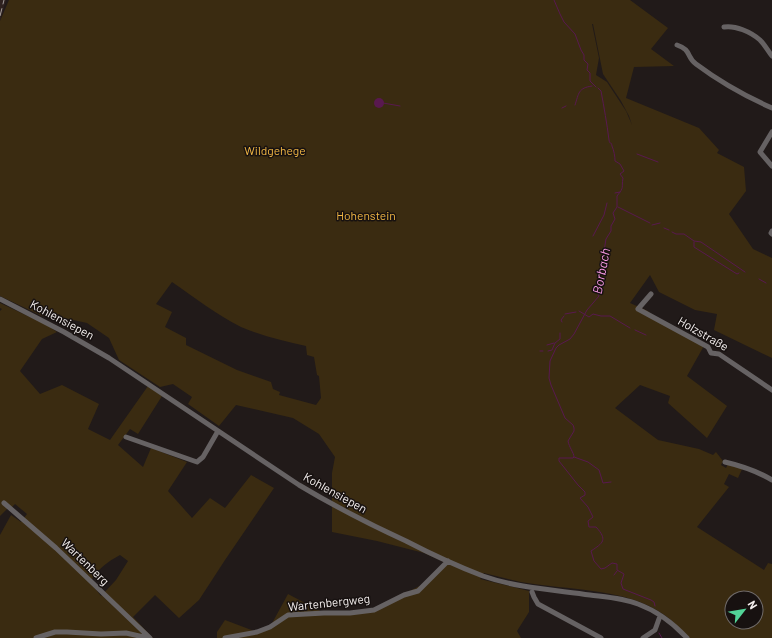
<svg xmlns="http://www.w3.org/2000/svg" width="772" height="638" font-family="Barlow,sans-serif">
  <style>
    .built { fill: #2e211f }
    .green { fill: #3a2b11; fill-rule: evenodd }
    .water { fill: #59194f }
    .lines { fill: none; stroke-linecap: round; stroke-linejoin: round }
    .stream { stroke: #59194f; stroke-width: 1 }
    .minor { stroke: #666263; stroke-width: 5 }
    .rail { stroke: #a49e9d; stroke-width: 1; stroke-dasharray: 8 4; stroke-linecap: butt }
    .labels { text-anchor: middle; stroke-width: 3; stroke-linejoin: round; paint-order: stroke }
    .park-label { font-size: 12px; fill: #f3b844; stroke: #171110 }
    .street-label { font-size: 12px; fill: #f4efee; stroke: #171110 }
    .water-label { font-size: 13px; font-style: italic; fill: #f799e3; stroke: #171110 }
  </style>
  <rect width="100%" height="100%" fill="#211a19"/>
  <path class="built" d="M0 0H6L0 21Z"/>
  <path class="green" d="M9 0H630L668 28 651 49 674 66 634 67 626 98 699 128 719 150 717 153 744 167 746 191 729 214 753 249 772 258V358L714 330 717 314 695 310 659 292 650 275 630 303 648 311 655 319 705 344 687 376 727 406 707 438 668 403 670 396 640 385 615 408 658 440 699 449 713 455 716 452 723 461 721 465 726 468 728 464 743 467 738 478 729 474 724 484 729 487 697 527 764 570 768 563 772 564V638H686C679 629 673 620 663 614 629 590 575 590 534 584 517 582 501 577 484 573L480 579 529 591V612L517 631 521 638H217V632L225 620 257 632 270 627 288 594 324 613 374 610 425 583 446 563 424 553 377 541 332 532V473L335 457 319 434 293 418 236 405 219 426 188 404 192 397 173 384 160 387 119 360 109 338 87 323 64 318 42 316 0 296V21ZM592 24H593L603 74 621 101 629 116 632 125 626 111 607 82 596 75 599 58ZM172 282C194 297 217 315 241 327 262 336 284 341 306 346L307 355 314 357 317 375 319 376 321 398 316 405 279 395 280 392 273 389 271 382 237 370 186 345V338L165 327 172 312 156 304ZM732 598H756V622H732Z
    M0 303 47 325 57 332 42 339 20 371 40 394 62 385 99 404 88 429 110 440 148 386 162 396 138 434 130 429 118 445 143 467 151 448 187 462 168 491 192 518 210 498 225 508 251 475 274 488 225 560 199 600 179 618 155 595 133 617 153 638H0V535L11 515 21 522 27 514 15 504 10 509 8 508 0 516V311L2 309 0 308ZM120 555 128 561 116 580 101 596 90 582C98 569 107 562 120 555Z"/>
  <path class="water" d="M374 103a5 5 0 1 1 10 0a5 5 0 1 1-10 0Z"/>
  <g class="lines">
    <path class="stream" d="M554 0 560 14 564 22 575 34 581 50 584 55V60L588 64 587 70 590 73V81L596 87
      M598 88 601 91C604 107 607 124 609 140 610 146 611 140 612 146 614 151 615 156 615 161L620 164 624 171 620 174 623 178C621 189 625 186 617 196V207L613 213 615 219 611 226V231L606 239 604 251 600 270V276L596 289 599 296 587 310 574 334 570 339 559 345 556 348 550 361 549 378 551 385 565 418 573 425 574 428V431L568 441C569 447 574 453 574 457L573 458H559V461L578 485 585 492V495L580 498 588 507 593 517 588 521 589 527H596C608 540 603 543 591 551L594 561 601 569 605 568 612 563 617 564V570L624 574 621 583 623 589 651 600 654 602 655 606
      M383 103 400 106
      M575 105C579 93 578 88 592 86
      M562 108 566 106
      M637 154 658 162
      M615 193 620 192
      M618 207 650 223
      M652 225 660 223
      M664 228 669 230
      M672 232 676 234H684L694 241 701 242 745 272
      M593 236 604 215 607 203
      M694 242V247L737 274 739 273
      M759 279 766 283
      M579 311 589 317 593 314 601 316H610L630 328
      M565 314 576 312
      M562 322 561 320 564 316
      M635 330 646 335
      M547 345 554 343
      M540 351H543
      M548 351 552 350 555 343 560 339V333
      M574 457 588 462 599 470 603 483 611 482
      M614 575 617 571
      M659 633 662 638"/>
    <path class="minor" d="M724 27C735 25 751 32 760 40 765 45 768 51 772 56
      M677 45C692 50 686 57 696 64 720 82 745 96 772 108
      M772 132 760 152 772 166
      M772 231 771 233 772 234
      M651 294 638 309 708 347 711 353 719 354 772 390
      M0 299 64 332 109 358 299 485C334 506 369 524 406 541 431 554 457 566 483 576 517 588 555 590 590 595 606 597 623 598 638 604 657 611 673 623 687 638
      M126 437 197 462 203 457 218 431
      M725 462C742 466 757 471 772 480
      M4 503 56 548 150 638
      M532 592 534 597 538 604 601 638
      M36 638 55 632H67L101 634 126 633 148 638
      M225 638 257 632 270 627 288 615 324 613H350L374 610 404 595 418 591 448 561
      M643 638 655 630 660 616"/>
    <path class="rail" d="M0 16 4 0"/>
  </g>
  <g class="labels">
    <g class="park-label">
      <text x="275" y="155">Wildgehege</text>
      <text x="366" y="220">Hohenstein</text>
    </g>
    <g class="street-label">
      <text transform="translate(62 320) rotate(28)" y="4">Kohlensiepen</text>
      <text transform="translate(703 334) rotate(30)" y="4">Holzstraße</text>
      <text transform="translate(335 493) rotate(29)" y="4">Kohlensiepen</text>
      <text transform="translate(85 562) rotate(44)" y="4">Wartenberg</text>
      <text transform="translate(329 603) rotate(-6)" y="4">Wartenbergweg</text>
    </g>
    <g class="water-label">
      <text transform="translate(601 271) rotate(-79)" y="5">Borbach</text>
    </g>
  </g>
  <g transform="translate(744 610) rotate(59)"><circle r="19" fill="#171110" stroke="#6f6a69"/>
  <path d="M0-3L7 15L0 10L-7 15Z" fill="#52d397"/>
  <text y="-6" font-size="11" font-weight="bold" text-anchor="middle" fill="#f4efee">N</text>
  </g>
</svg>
